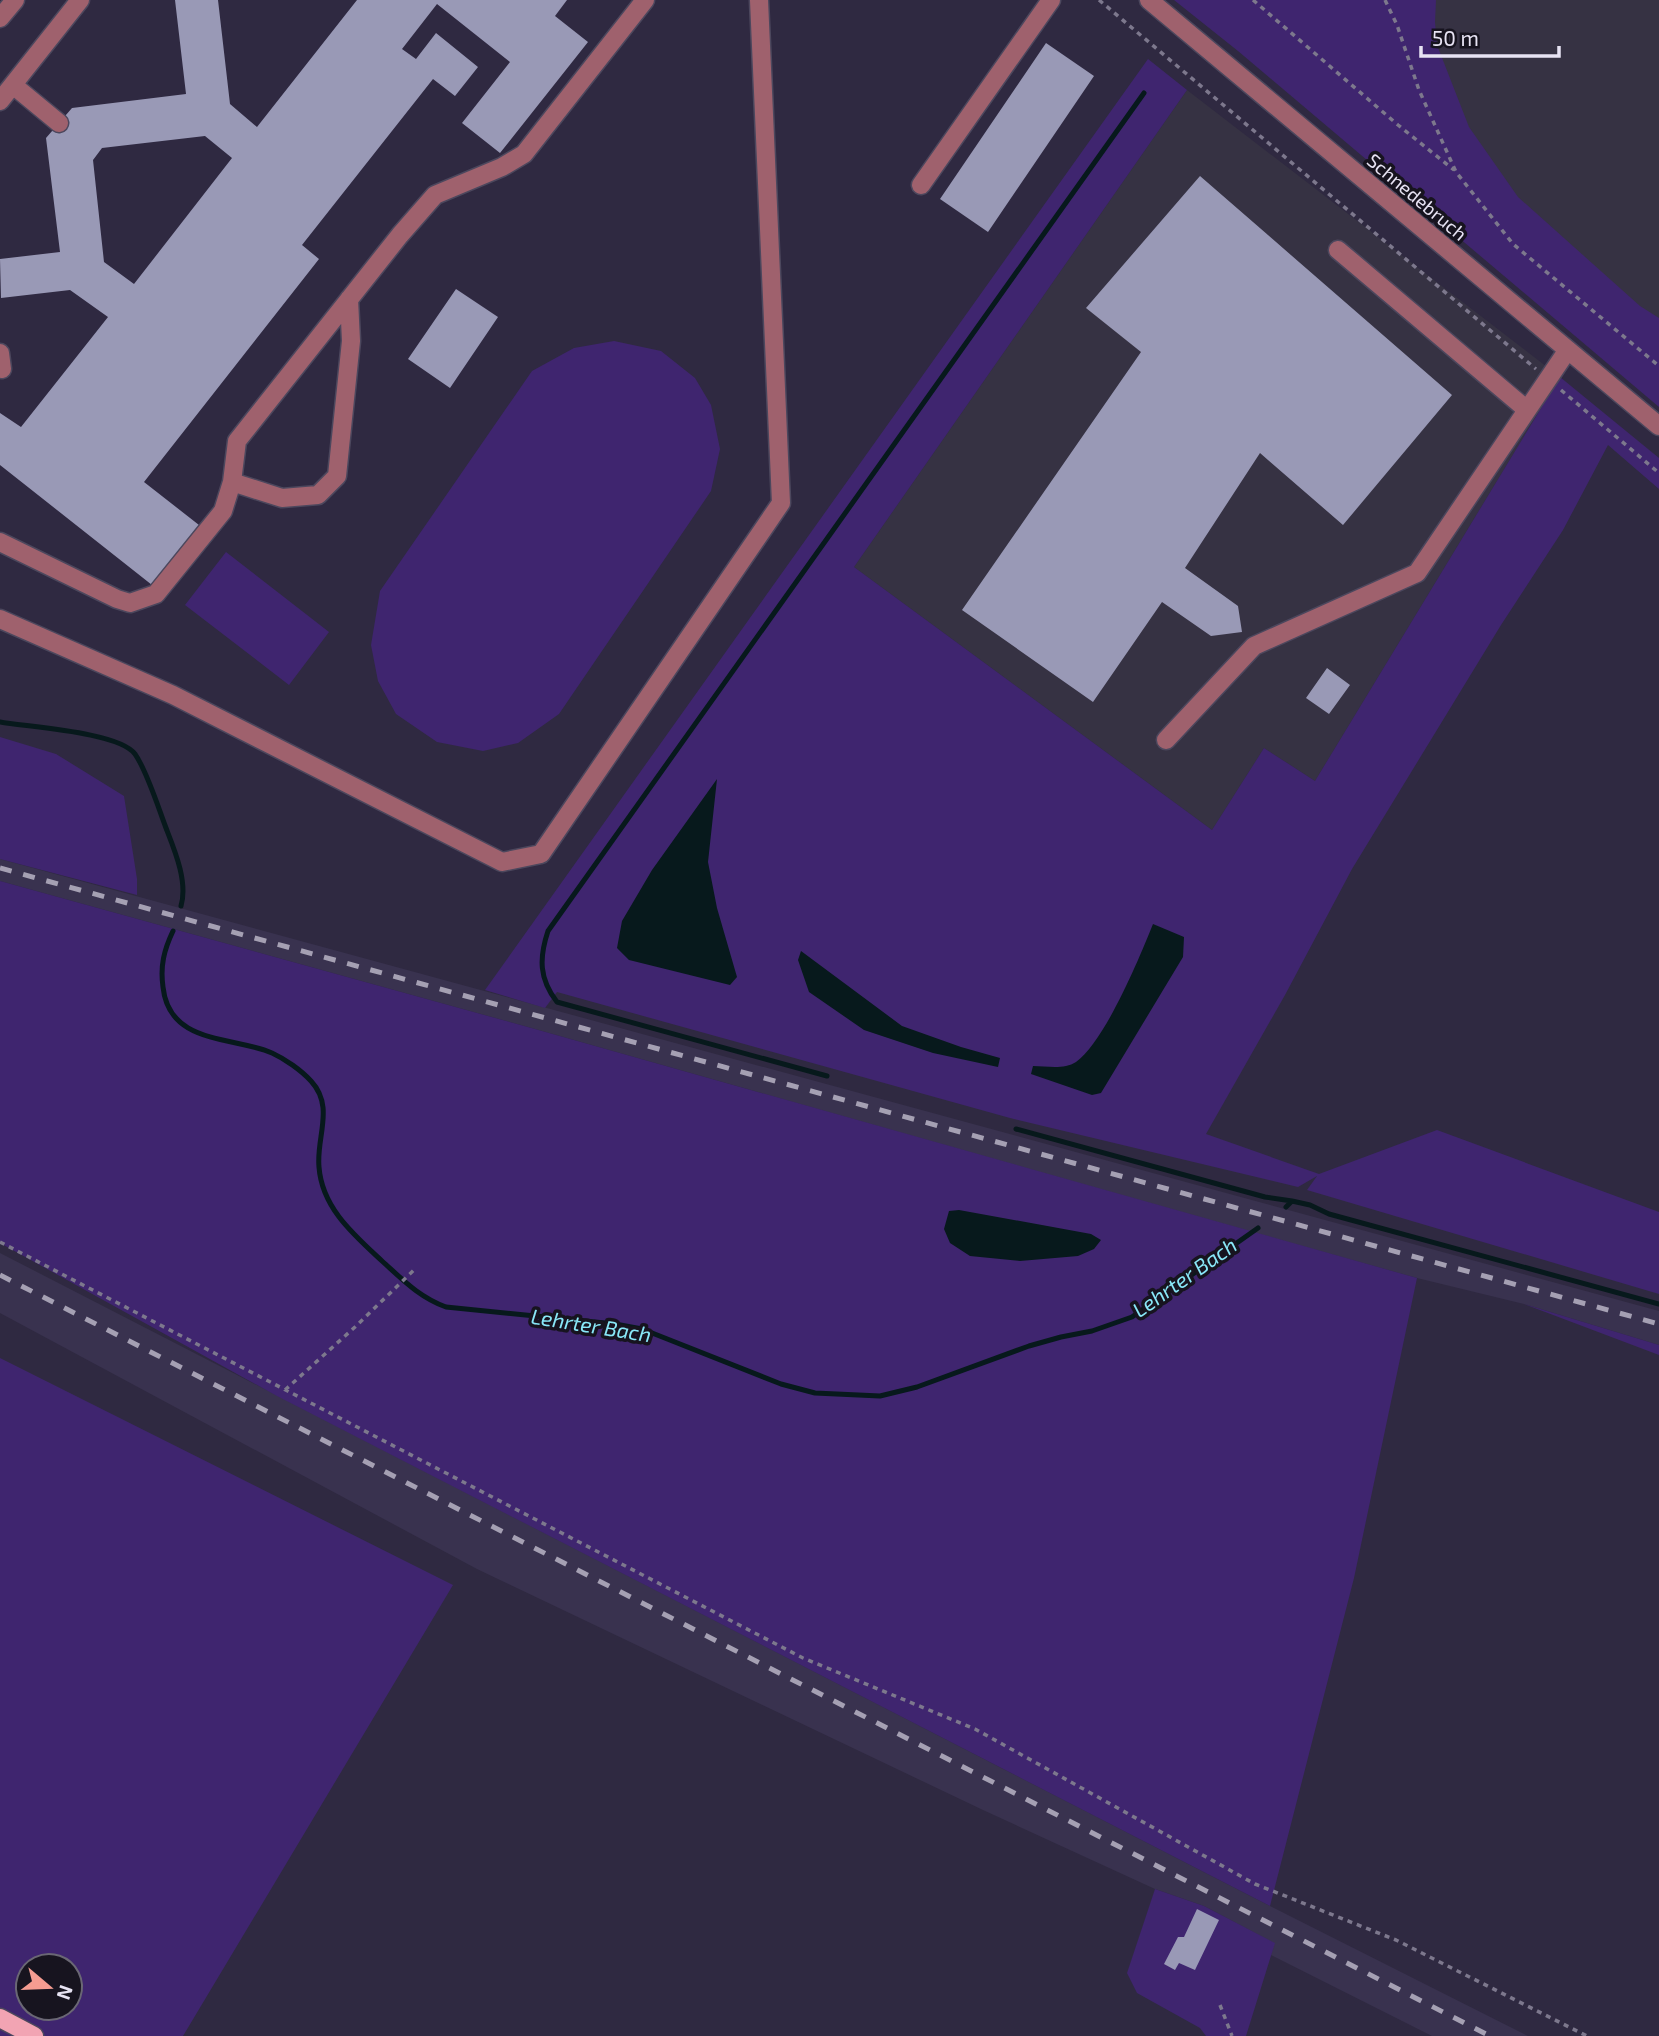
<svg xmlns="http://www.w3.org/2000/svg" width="1659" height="2036" font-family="'Exo 2',sans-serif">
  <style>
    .commercial { fill: #363243 }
    .built { fill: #39324f }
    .green { fill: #3f256f; fill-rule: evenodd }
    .water { fill: #07191c }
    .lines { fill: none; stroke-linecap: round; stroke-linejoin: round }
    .stream { stroke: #07191c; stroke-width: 5 }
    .building { fill: #9999b6; fill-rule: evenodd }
    .minor-casing { stroke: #4c475d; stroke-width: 21 }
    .major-casing { stroke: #4c475d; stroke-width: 21 }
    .path { stroke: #7d788d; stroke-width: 3.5; stroke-dasharray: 5 5; stroke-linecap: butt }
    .minor { stroke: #9f616d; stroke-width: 18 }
    .major { stroke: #f2a4b3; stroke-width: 18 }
    .rail { stroke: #a5a0b3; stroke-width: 5; stroke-dasharray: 12 12; stroke-linecap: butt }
    .labels { text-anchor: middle; stroke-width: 7; stroke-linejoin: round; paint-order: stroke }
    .street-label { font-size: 19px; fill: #e7e3f3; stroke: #17141f }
    .water-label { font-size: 21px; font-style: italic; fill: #89e8f8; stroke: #17141f }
  </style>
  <rect width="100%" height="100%" fill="#2f2941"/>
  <path class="commercial" d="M1213 0H1659V382Z
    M1187 90 1560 377 1315 781 1264 748 1212 830 854 567Z"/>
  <path class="built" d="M0 859 1659 1311V1345L1524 1304 1417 1278 1291 1243 535 1029 0 881Z
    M0 1253 1270 1906 1528 2036H1432L1271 1955 1274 1943 1204 1906 1155 1889 983 1810 477 1569 0 1313Z"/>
  <path class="green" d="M1174 0H1436L1435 22 1437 45 1469 127 1518 197 1640 306 1659 318V407L1238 51Z
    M1148 59 1187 90 854 567 1212 830 1264 748 1315 781 1560 377 1659 458V489L1608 445 1563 530 1501 625 1352 869 1285 995 1206 1134 1319 1174 1437 1130 1659 1212V1294L1307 1190 1317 1176 1298 1187 1010 1118 557 992 545 1008 485 990Z
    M614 341 661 351 695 378 711 405 720 449 711 491 559 714 518 743 483 751 437 742 396 714 378 681 371 645 380 591 532 371 574 348Z
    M226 552 329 632 289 685 185 605Z
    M0 737 56 754 124 796 137 879V895L0 859Z
    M0 881 535 1029 1417 1278 1354 1578 1270 1906 277 1396 0 1243Z
    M1524 1304 1659 1345V1355Z
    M0 1358 453 1585 183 2036H0ZM28 1966H70V2008H28Z
    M1155 1889 1204 1906 1275 1943 1246 2036H1206L1200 2028 1137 1993 1127 1973Z"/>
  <path class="water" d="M717 779 708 862 717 908 737 977 730 985 629 960 617 948 622 921 652 870Z
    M1153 924 1184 937 1183 957 1101 1093 1092 1095 1031 1074 1033 1066C1046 1066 1064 1070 1076 1062 1105 1041 1139 959 1153 924Z
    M801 951 902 1026 961 1047 1000 1058 998 1067 933 1053 864 1030 809 992 798 960Z
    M959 1210 1091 1234 1101 1240 1094 1249 1078 1256 1020 1261 970 1256 950 1243 944 1229 949 1211Z"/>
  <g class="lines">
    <path class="stream" d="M0 722C28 727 119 732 135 754 147 771 158 807 166 828 175 851 188 882 181 906
      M173 931C164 950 160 966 163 987 169 1045 233 1036 272 1053 285 1059 301 1070 311 1081 335 1107 316 1137 319 1167 322 1208 354 1235 382 1261 403 1280 419 1297 446 1307L615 1324 642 1329 781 1384 815 1393 880 1396 917 1387 1029 1346 1061 1337 1092 1331 1132 1317 1258 1228
      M827 1076 557 1002C539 979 539 958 548 931L1144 93
      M1016 1129 1265 1197 1292 1201
      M1286 1207 1292 1201 1310 1205 1329 1214 1659 1304"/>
  </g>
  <path class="building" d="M175 0H218L230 104 257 127 357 0H567L555 16 588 42 500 153 462 123 510 62 437 4 402 49 416 59 436 33 478 67 455 96 433 79 302 245 319 259 144 482 199 525 152 585 0 465V413L21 427 108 317 70 290 1 298 0 259 60 252 46 138 72 108 186 94ZM205 136 232 158 134 284 104 262 93 160 102 148Z
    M1046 43 1094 76 988 232 940 199Z
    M1200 176 1452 395 1343 525 1260 453 1185 568 1238 606 1242 632 1211 636 1162 602 1093 702 962 610 1141 352 1086 308Z
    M456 289 498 317 450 388 408 359Z
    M1327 668 1350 685 1329 714 1306 698Z
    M1197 1909 1219 1920 1195 1970 1179 1963 1175 1970 1164 1964 1178 1937H1184Z"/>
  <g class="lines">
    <g class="minor-casing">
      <path id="minor" d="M1149 0 1659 426
        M0 18 15 0
        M13 85 59 123
        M0 101 80 0
        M921 185 1051 0
        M1338 250 1527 410
        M0 353 2 369
        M232 482 282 498 318 495 337 476 351 341 349 299
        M0 542 117 599 130 603 156 594 223 511 232 482 237 441 400 235 435 195 502 167 524 154 645 0
        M0 619 173 695 502 862 541 854 781 503 759 0
        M1166 740 1254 646 1417 573 1567 351"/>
    </g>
    <g class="major-casing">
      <path id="major" d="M0 2018 34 2036"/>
    </g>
    <path class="path" d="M1099 0 1536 369
      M1253 0 1398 125 1454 170
      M1385 0 1397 25 1419 90 1456 172 1513 244 1659 366
      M1561 390 1659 473
      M0 1242 803 1658 975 1729 1255 1884 1396 1940 1587 2036
      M285 1390 355 1327 415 1269
      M1220 2005 1232 2036"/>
    <use href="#minor" class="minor"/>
    <use href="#major" class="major"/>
    <path class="rail" d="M0 868 1659 1324
      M0 1275 1490 2036"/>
  </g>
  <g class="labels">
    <g class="street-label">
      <text transform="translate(1417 197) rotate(40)" y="7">Schnedebruch</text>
    </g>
    <g class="water-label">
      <text transform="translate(1185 1278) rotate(-35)" y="7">Lehrter Bach</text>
      <text transform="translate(591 1326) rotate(9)" y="7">Lehrter Bach</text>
    </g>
  </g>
  <g transform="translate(49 1987) rotate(109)"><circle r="33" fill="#17141f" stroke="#6a6774" stroke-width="2"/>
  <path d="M0-5L12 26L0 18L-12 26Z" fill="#f59c91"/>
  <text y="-10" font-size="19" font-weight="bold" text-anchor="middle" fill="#e7e3f3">N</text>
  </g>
  <path d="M1421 46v10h138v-10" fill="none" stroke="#e7e3f3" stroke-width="3.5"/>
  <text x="1432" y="46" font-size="21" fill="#e7e3f3" stroke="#17141f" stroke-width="5" paint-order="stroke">50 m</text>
</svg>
